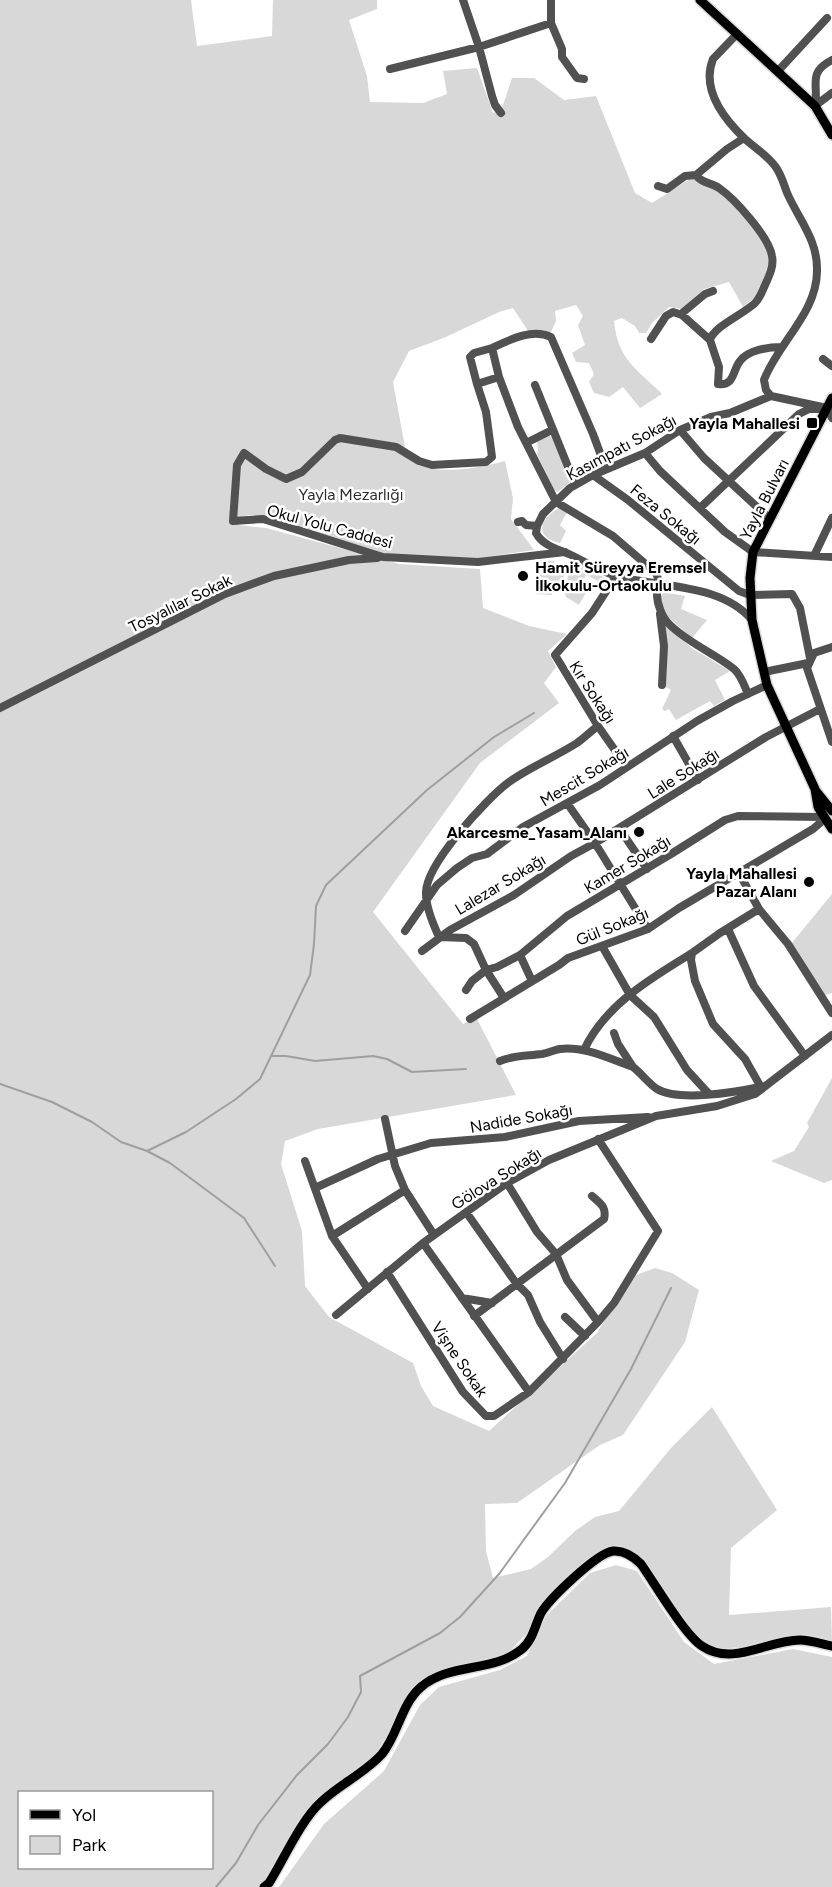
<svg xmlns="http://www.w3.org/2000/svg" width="832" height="1887" font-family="Figtree,sans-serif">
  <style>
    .green { fill: #d8d8d8; fill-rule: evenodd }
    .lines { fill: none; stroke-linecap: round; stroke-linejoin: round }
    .stream { stroke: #9f9f9f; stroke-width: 2 }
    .major-casing { stroke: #dbdbdb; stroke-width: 12 }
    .minor { stroke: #515151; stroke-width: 8 }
    .major { stroke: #000; stroke-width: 9 }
    .poi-dot { fill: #000; stroke: #fff; stroke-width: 2 }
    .labels { text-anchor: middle; stroke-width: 5; stroke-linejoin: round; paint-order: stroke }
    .poi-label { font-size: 16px; font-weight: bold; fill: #000; stroke: #fff; text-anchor: end }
    .street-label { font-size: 16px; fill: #000; stroke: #fff }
    .park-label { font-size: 16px; fill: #2f2f2f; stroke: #fff }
  </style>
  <rect width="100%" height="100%" fill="#fff"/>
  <path class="green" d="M0 0H191L197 46 272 36 273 0H377V9L349 20 367 76 370 102 423 103 447 94 443 71 477 68 493 113 501 111 512 78H534L564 100 596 96 635 193 652 203 696 175 716 185 756 228 773 263 763 290 743 307 729 282 704 289 681 309 669 307 652 323 646 333H639L635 326 622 318 614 321C618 360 636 368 662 394L640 408 623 387 609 397 594 393 589 382 594 374 589 363 576 362 572 353 585 345 578 325 583 316 576 305 555 311 556 321 551 332 528 331 513 308 499 312 446 337 409 351 393 382 407 458C414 461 422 466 429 468 453 473 482 467 505 461L513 498 511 519 534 550 480 558 397 557 302 530 279 521 251 515 239 517V525L266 528 399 564 480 569 483 608 529 626 567 634 548 651 556 667 544 683 559 703 480 763 373 912 463 1024 476 1017 516 1095 318 1129 285 1141 281 1164 302 1231 305 1286 329 1317 413 1363 421 1386 433 1406 489 1431 597 1333 631 1277 655 1268 672 1273 699 1290 685 1342 623 1435 600 1445 517 1503 485 1504 486 1551 493 1578 531 1569 548 1557 575 1531 595 1517 619 1511 671 1448 712 1407 777 1510 731 1548 729 1615 831 1607 832 1643 764 1645 707 1650 688 1631 643 1560 626 1550 595 1555 540 1604 529 1631 508 1653 476 1663 415 1690 371 1761 311 1809 263 1887H0ZM20 1792H212V1868H20Z
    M548 435 552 437 570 478V482L558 492 554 490 537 454 538 449 537 441Z
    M559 508 567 512 560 525 566 531 560 543C534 538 539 519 559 508Z
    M538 560 554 561V571L564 572 563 590H553L552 595 536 594Z
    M579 567H585L607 579 604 584 586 575 581 585 588 589 579 605 566 597 565 594 569 569Z
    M664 592 685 596 681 609 707 620 692 638 668 617 664 612 661 597Z
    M665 625 693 649 730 671 715 680 725 700 714 706 710 701 676 720 669 709 665 711 662 709 671 690 666 687 667 650Z
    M832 894V993L825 995 791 944Z
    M832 1078V1180L824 1183 771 1161 794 1151 809 1127 807 1123Z
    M616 1565 637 1571 684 1642 714 1664 793 1649 832 1657V1887H279L324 1824 384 1771 420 1705 439 1687 500 1670 527 1656 546 1616 590 1573Z"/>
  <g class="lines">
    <path class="stream" d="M272 1056H286L315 1061 373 1056 387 1059 412 1072 466 1069
      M0 1084 52 1102 92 1122 121 1142 147 1151 170 1163 244 1218 275 1266
      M147 1151 186 1132 236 1099 260 1079 310 975 314 944 316 906 326 885 427 790 494 737 534 713
      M216 1887 236 1863 258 1825 297 1775 328 1744 348 1717 361 1692 360 1676 440 1633 460 1617 499 1574 565 1483 631 1369 671 1288"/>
    <g class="major-casing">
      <path id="major" d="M700 0 815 106 832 135
        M832 398 753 552 750 578 752 620 767 685 815 789 818 807 832 829
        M816 791 832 811
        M264 1887 269 1883C284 1859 301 1820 321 1802 340 1784 365 1773 382 1754 398 1735 401 1704 421 1687 450 1662 493 1673 522 1649 533 1640 535 1625 541 1613 550 1598 597 1553 613 1551 625 1550 634 1557 641 1564 655 1584 684 1634 702 1646 733 1667 767 1640 800 1640 810 1640 822 1644 832 1646"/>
    </g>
    <path class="minor" d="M463 0 479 47 492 96 495 105 501 113
      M551 0V23L562 49V57L577 78 584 79
      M737 34 713 59C701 89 724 119 745 139 755 148 767 155 775 166 782 175 784 186 788 195 800 221 818 241 817 271 817 313 778 343 764 380L766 390 771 396
      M390 69 479 47 551 23
      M778 71 827 18
      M816 105 832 93
      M815 106C819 84 807 73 832 60
      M744 138 727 149 696 175C702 184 711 182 719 188 735 199 769 237 772 256 774 265 770 274 766 283 763 289 761 297 755 303 744 314 714 326 710 340L719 367 718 384C735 386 732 371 740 361 748 350 768 347 781 347
      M658 186 667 189 685 176 696 175
      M681 314 705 294 713 291
      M651 339 666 316 673 312 682 315 710 340
      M823 359 832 366
      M499 377 477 384 486 412 492 457 486 462 432 465 419 461 396 447 340 438 335 440 302 472 286 479 266 469 244 453 237 465 233 521 263 519 383 557 478 562 565 552
      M477 384 470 357 474 353 492 348
      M535 385 575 484
      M827 408 832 418
      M680 430 704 458 770 519
      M526 443 552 430
      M645 453 660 471 725 532 753 552 832 557
      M606 469 593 434 551 337C532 328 509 340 492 348L499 377 518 427 556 502 613 536 655 572C661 580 657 585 657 594 657 604 662 617 669 624 688 643 714 653 734 669 741 675 744 685 748 694
      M593 475 628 500 739 591 750 595 792 594 800 608 810 658
      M700 508 799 414 809 409H819
      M518 522 522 521 526 525 537 526
      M814 556 832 518
      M616 576 592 613 555 655 598 726 626 766
      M660 614 664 646 662 685
      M752 620C721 583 660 588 617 576 601 572 586 562 571 555 558 549 543 546 536 533L537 526 543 514 570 488 593 475 645 453 680 430 711 417 730 413 771 396 827 408
      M832 647 814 653 807 668 832 742
      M764 672 808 663
      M0 708 225 594 274 576 349 560 377 558
      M673 736 698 780
      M567 803 595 843 648 929
      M619 828 647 869
      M739 873 759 909 788 944 832 1013
      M759 909 720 933 692 953 691 960 695 981 713 1024 745 1059 762 1089
      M728 929 754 986 805 1056
      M405 931 437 885 457 868 472 858 487 854 523 827 600 785 697 721 733 701 767 685
      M602 946 630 995 654 1017 687 1070 709 1094
      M422 951 450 930 514 895 571 856 595 843 766 737 820 709
      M520 955 532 981
      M466 990 472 981 486 970 497 967 520 955 567 916 671 854 725 820 738 816 823 817
      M504 998 486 970 474 944 466 938 439 937C433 924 426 908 426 894 424 866 487 798 509 782 530 767 555 757 577 743 584 738 591 731 598 726
      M470 1019 559 965 568 958 648 929 679 908 813 829 820 823 823 817
      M584 1050C605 1005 651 978 692 953
      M500 1061C515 1055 527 1056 542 1054 548 1053 554 1050 560 1049 585 1046 610 1059 633 1067L618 1044 614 1033
      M633 1067C641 1073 649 1084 657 1089 679 1102 736 1092 760 1087
      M385 1119 395 1166 405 1190 434 1235
      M305 1161 332 1236 368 1289
      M507 1183 537 1232 556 1254 567 1280 598 1322
      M315 1188 378 1159 431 1143 505 1137 579 1121 648 1117
      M466 1212 516 1283 528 1295 540 1322 563 1359
      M332 1236 405 1190
      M423 1243 529 1392
      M387 1272 463 1392 486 1416H494L529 1392 598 1322 614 1303 658 1231 598 1139
      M462 1298 492 1303
      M336 1315 423 1243 507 1183 549 1160 656 1116 717 1106 755 1094 832 1035
      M474 1316 604 1219C607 1207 600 1203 592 1196
      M565 1317 585 1336"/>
    <use href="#major" class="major"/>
  </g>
  <g class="poi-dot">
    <rect x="806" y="417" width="12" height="12" rx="3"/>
    <circle cx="523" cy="576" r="6"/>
    <circle cx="639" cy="832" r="6"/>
    <circle cx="809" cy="882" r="6"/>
  </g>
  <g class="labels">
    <g class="poi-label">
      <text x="800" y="429">Yayla Mahallesi</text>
      <text x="535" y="573" text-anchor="start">Hamit Süreyya Eremsel<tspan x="535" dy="18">İlkokulu-Ortaokulu</tspan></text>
      <text x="627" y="838">Akarcesme_Yasam_Alanı</text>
      <text x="797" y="879">Yayla Mahallesi<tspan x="797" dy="18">Pazar Alanı</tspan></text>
    </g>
    <g class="street-label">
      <text transform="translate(621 447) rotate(-28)" y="6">Kasımpatı Sokağı</text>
      <text transform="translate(764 499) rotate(-63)" y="6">Yayla Bulvarı</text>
      <text transform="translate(666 514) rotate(39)" y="6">Feza Sokağı</text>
      <text transform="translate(330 526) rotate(15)" y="6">Okul Yolu Caddesi</text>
      <text transform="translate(180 603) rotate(-26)" y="6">Tosyalılar Sokak</text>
      <text transform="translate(593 692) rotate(57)" y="6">Kır Sokağı</text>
      <text transform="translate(683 773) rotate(-32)" y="6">Lale Sokağı</text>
      <text transform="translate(584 776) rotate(-31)" y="6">Mescit Sokağı</text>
      <text transform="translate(627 864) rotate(-31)" y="6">Kamer Sokağı</text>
      <text transform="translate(500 884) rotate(-31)" y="6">Lalezar Sokağı</text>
      <text transform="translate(612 926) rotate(-22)" y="6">Gül Sokağı</text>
      <text transform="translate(521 1118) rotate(-10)" y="6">Nadide Sokağı</text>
      <text transform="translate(496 1178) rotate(-32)" y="6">Gölova Sokağı</text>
      <text transform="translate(460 1359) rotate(56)" y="6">Vişne Sokak</text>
    </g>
    <g class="park-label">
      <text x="351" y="500">Yayla Mezarlığı</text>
    </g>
  </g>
  <rect x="18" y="1791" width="195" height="78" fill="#ffffff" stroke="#999999" stroke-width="1.5"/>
  <rect x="30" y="1810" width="30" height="9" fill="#000000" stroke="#999999" stroke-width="1.5"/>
  <text x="72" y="1821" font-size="18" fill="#000000">Yol</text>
  <rect x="30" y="1836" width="30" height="18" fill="#d8d8d8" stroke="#999999" stroke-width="1.5"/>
  <text x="72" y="1851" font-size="18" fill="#000000">Park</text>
</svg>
